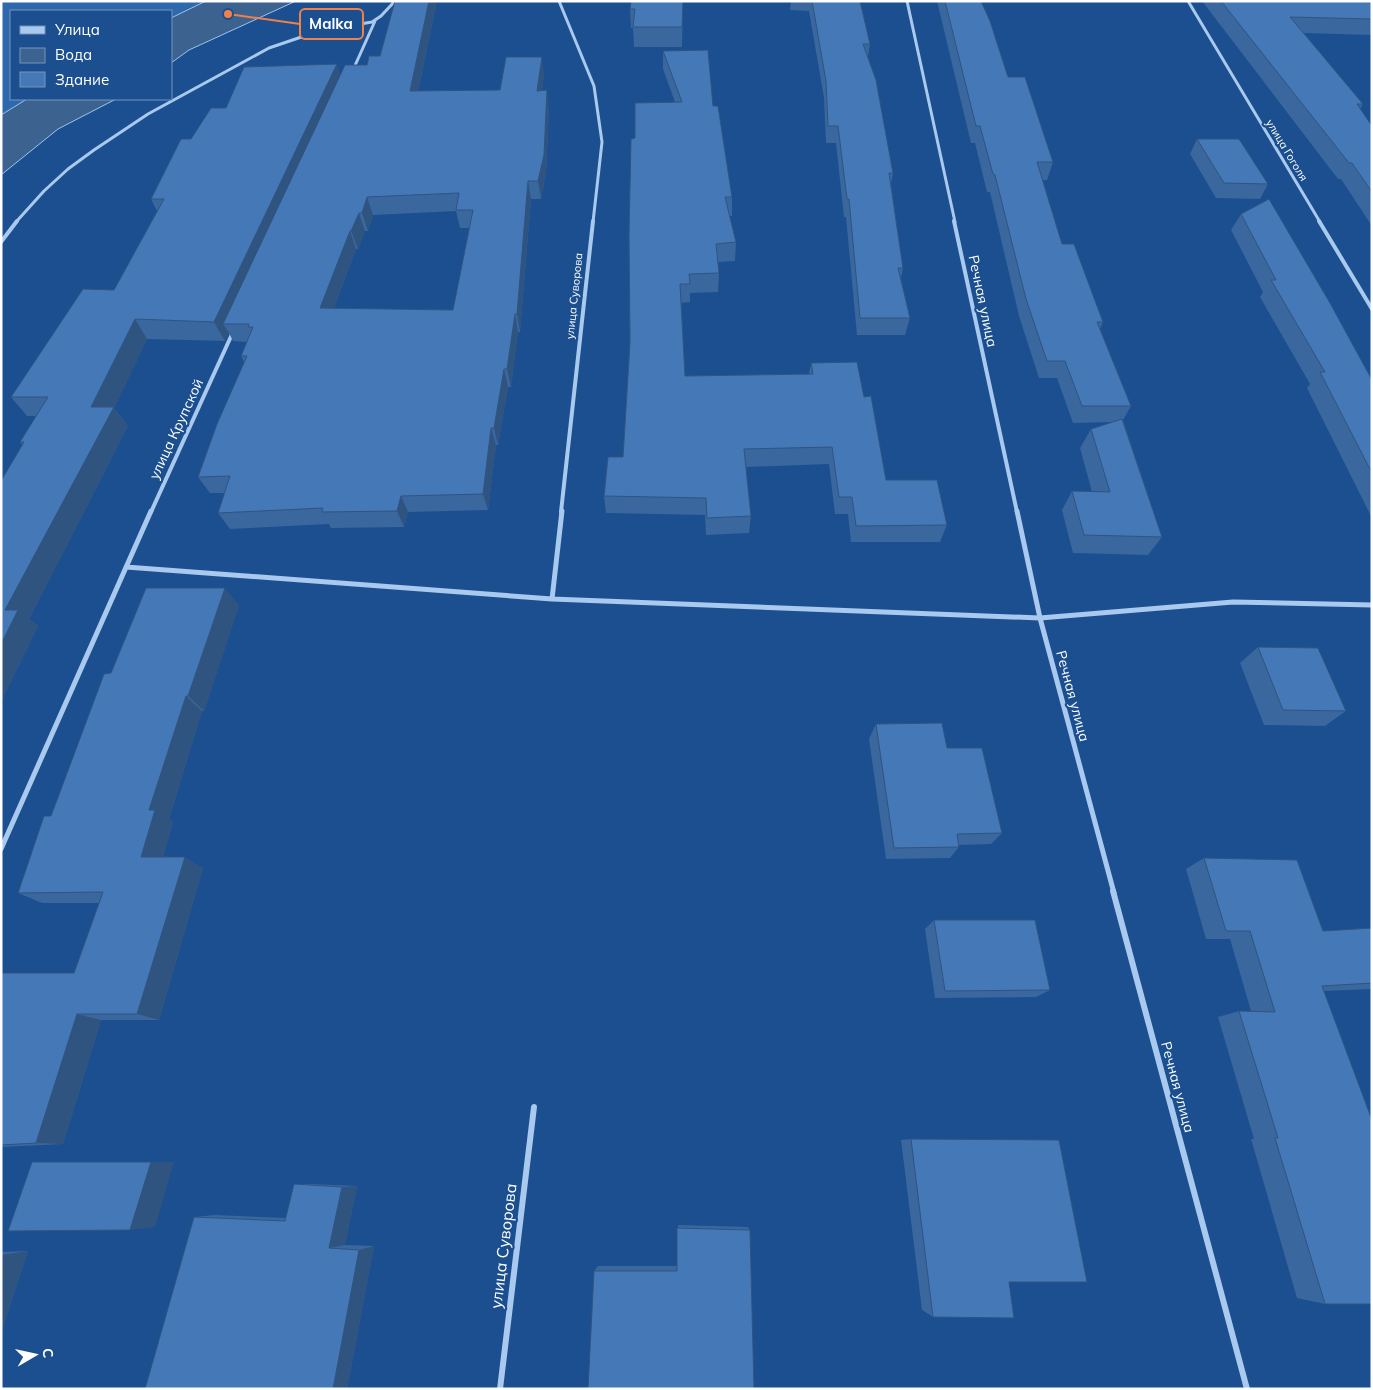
<svg xmlns="http://www.w3.org/2000/svg" width="1373" height="1390" font-family="Mulish,sans-serif">
  <style>
    .green { fill: #2e69ad }
    .water { fill: #3c6290; stroke: #9cc4f0 }
    .lines { fill: none; stroke-linecap: round; stroke-linejoin: round }
    .minor-far3 { stroke: #a9c9ee; stroke-width: 3 }
    .minor-far2 { stroke: #a9c9ee; stroke-width: 4 }
    .minor-far1 { stroke: #a9c9ee; stroke-width: 5 }
    .minor { stroke: #a9c9ee; stroke-width: 6 }
    .wall { fill: #3a679d; fill-rule: evenodd }
    .shaded-wall { fill: #305480 }
    .building { fill: #4478b7; stroke: #305480; fill-rule: evenodd }
    .labels { text-anchor: middle; stroke-width: 4.5; stroke-linejoin: round; paint-order: stroke }
    .far-street-label { font-size: 11px; fill: #fff; stroke: #1b4f8f }
    .street-label { font-size: 14px; fill: #fff; stroke: #1b4f8f }
    .near-street-label { font-size: 16px; fill: #fff; stroke: #1b4f8f }
    .leader { fill: none; stroke: #ee8249; stroke-width: 2 }
    .callout-dot { fill: #ee8249; stroke: #1b4f8f; stroke-width: 2 }
    .callout { fill: #1b4f8f; stroke: #ee8249; stroke-width: 2 }
    .callout-label { font-size: 15px; text-anchor: middle; font-weight: bold; fill: #fff }
  </style>
  <rect width="100%" height="100%" fill="#1b4f8f"/>
  <path class="green" d="M1 1H206L171 18V11H11V99H27L1 115Z"/>
  <path class="water" d="M206 1H296L189 50 171 63V18Z
    M27 99H116L58 129 1 175V115Z"/>
  <g class="lines">
    <path class="minor-far3" d="M559 1 594 86 602 142 593 222
      M907 1 955 222
      M1188 1 1320 222
      M353 70 375 21
      M16 222 44 191 68 169 94 150 148 114 269 48 319 31 372 22 381 16 395 1"/>
    <path class="minor-far2" d="M954 221 1017 512
      M1319 221 1372 309
      M1 242 17 221
      M151 512 233 332
      M561 512 593 221"/>
    <path class="minor-far1" d="M1017 511 1040 618 1114 893
      M126 567 552 599 1040 618 1233 602 1372 605
      M552 599 562 511
      M1 849 151 511"/>
    <path class="minor" d="M1113 891 1247 1389
      M500 1389 534 1107"/>
  </g>
  <path class="wall" d="M437 1 418 91 500 90 544 74 542 91 549 108 546 173 541 199H531L520 332H518L511 387H508L498 445H496L488 510 408 512 404 527 331 528 329 524 230 529 218 513 225 493H210L198 477 244 362 241 356 247 342 233 341 229 333 225 341 147 339 114 408 128 426 29 619 38 626 1 702 22 445 20 442 36 416H27L11 397 114 290 157 211 151 199 191 139 226 108 340 75 367 65 380 56ZM456 211 460 228H469L453 310 334 308 356 249H358L365 231H368L373 215Z
    M631 1H683L682 47H634L633 28H631L630 9Z
    M791 1H860L870 44 868 57 893 173 891 184 903 268 901 278 910 318 905 335H857L846 217H844L836 143H826L824 98 809 11 790 10Z
    M937 1H981L1008 77 1053 162 1047 180H1042L1062 244 1103 322 1100 329 1131 406 1123 420 1162 537 1148 555 1073 553 1062 510 1072 491 1092 492 1080 448 1091 429 1113 422 1073 423 1057 378H1039L1019 316 990 192H987L975 143H971Z
    M1202 1H1372V35L1304 33 1363 104 1360 109 1372 126V226L1341 179H1338Z
    M663 51 713 106 732 197V216H729L736 242 735 261 718 262 719 273 718 292 690 293V302L681 303 685 376 809 374 811 363 864 397 886 480 947 525 940 542H851L848 514H835L829 464 746 467 751 516 749 533 706 535 705 515 606 513 604 496 623 457 630 343 635 138 675 102 663 69Z
    M1197 139 1268 184 1260 199 1216 198 1190 154Z
    M1241 214 1372 380V518L1307 388 1310 384 1260 297 1263 292 1231 230Z
    M239 605 204 711H202L169 819 173 822 163 857 203 868 159 1020H101L63 1144 1 1147V973H74L99 903H42L18 893 111 673Z
    M1258 647 1346 711 1325 726 1264 725 1240 663Z
    M876 724 947 748 1002 833 991 844 959 845V847L950 858 886 859 869 739Z
    M1204 858 1323 931 1372 928V989L1324 991 1325 1304 1297 1298 1251 1139H1254L1218 1017 1239 1011H1251L1230 939H1206L1186 869Z
    M934 920 1050 990 1036 997 935 998 925 929Z
    M911 1139 1009 1282 933 1317 922 1310 901 1140Z
    M294 1184H310L357 1186 345 1245 374 1246 347 1389 194 1217 215 1215 286 1218Z
    M678 1225 748 1227 750 1230 754 1389 594 1271 598 1266H677Z
    M28 1251 1 1333V1252Z"/>
  <path class="shaded-wall" d="M429 1H437L414 109 410 91Z
    M542 57 544 74 540 108 537 91Z
    M337 64 343 83 223 324 229 333 225 341 214 322Z
    M547 90 549 108 546 173 541 199 538 181Z
    M528 181 531 199 520 332 517 314Z
    M367 197 373 215 368 231 362 213Z
    M359 213 365 231 358 249 351 231Z
    M350 231 356 249 327 326 320 308Z
    M515 314 518 332 511 387 507 369Z
    M135 319 147 339 114 408 128 426 29 619 38 626 1 702V644L5 610 91 407Z
    M504 369 508 387 498 445 494 428Z
    M491 428 496 445 488 510 483 494Z
    M401 496 408 512 404 527 397 511Z
    M225 588 239 605 204 711 188 696Z
    M186 696 202 711 169 819 173 822 160 868 141 857 149 810Z
    M185 857 203 868 159 1020 137 1014Z
    M77 1014 101 1020 63 1144 36 1143Z
    M151 1162H174L155 1227 130 1230Z
    M357 1186 345 1245 329 1248 342 1187Z
    M374 1246 347 1389H333L359 1250Z
    M28 1251 1 1333V1255Z"/>
  <path class="building" d="M395 1H429L410 91 500 90 506 57H542L537 91 547 90 544 155 538 181H528L517 314H515L507 369H504L494 428H491L483 494 401 496 397 511 322 512 323 508 218 513 230 476 198 477 217 424 247 356H241L253 327H248L249 324H223L345 65H367L369 56H380ZM459 193 456 210H473L453 310 320 308 350 231H351L359 213H362L367 197Z
    M631 1H683L682 27H633L635 9H630Z
    M812 1H860L870 44H863L876 80 893 173H889L903 268H898L910 318H860L849 199H847L838 126H828L826 81Z
    M945 1H981L990 21 1008 77H1025L1053 162H1037L1062 244H1074L1103 322H1097L1131 406H1082L1065 361H1047L1026 299 995 175 993 174 980 126H976Z
    M1221 1H1372V19L1290 17 1363 104H1357L1372 126V192L1352 163H1349Z
    M708 50 713 106H718L732 197H725L736 242 716 244 719 273 689 274 690 284H680L685 376 813 374 811 363 857 362 864 397 871 396 886 480H937L947 525 856 526 852 497H839L832 447 744 449 751 516 707 518 706 498 604 496 608 457H623L630 343 629 234 631 139 635 138V103L682 102 663 51Z
    M337 64 214 322 135 319 91 407H114L5 610H18L1 644V481L24 442H20L48 397H11L83 289 114 290 164 199H151L181 139H191L211 108H226L244 67Z
    M1197 139H1239L1268 184 1224 183Z
    M1269 199 1330 303 1372 380V473L1320 372H1325L1271 280H1276L1241 214Z
    M1122 419 1162 537 1084 535 1072 491 1110 492 1091 429Z
    M146 588H225L188 696H186L149 810H155L141 857H185L137 1014H77L36 1143 1 1145V973H74L103 892 18 893 44 816H51L104 674 111 673Z
    M1258 647 1318 648 1346 711 1283 710Z
    M942 723 947 748H982L1002 833 957 834 959 847 894 848 876 724Z
    M1204 858 1297 860 1323 931 1372 928V983L1322 986 1372 1120V1304H1325L1275 1138H1278L1239 1011 1275 1012 1250 931H1226Z
    M934 920H1035L1050 990 945 991Z
    M911 1139 1059 1140 1087 1282H1009L1014 1318 933 1317Z
    M32 1162H151L130 1230 8 1231Z
    M294 1184 342 1187 329 1248 359 1250 333 1389H145L194 1217 285 1221Z
    M677 1228 750 1230 754 1389H588L594 1271H677Z"/>
  <g class="labels">
    <g class="far-street-label">
      <text transform="translate(1287 150) rotate(59)" y="4">улица Гоголя</text>
      <text transform="translate(574 296) rotate(-84)" y="4">улица Суворова</text>
    </g>
    <g class="street-label">
      <text transform="translate(983 301) rotate(78)" y="5">Речная улица</text>
      <text transform="translate(176 429) rotate(-65)" y="5">улица Крупской</text>
      <text transform="translate(1073 696) rotate(75)" y="5">Речная улица</text>
      <text transform="translate(1178 1087) rotate(75)" y="5">Речная улица</text>
    </g>
    <g class="near-street-label">
      <text transform="translate(503 1246) rotate(-83)" y="6">улица Суворова</text>
    </g>
  </g>
  <path class="leader" d="M228 14L300 24"/>
  <circle class="callout-dot" cx="228" cy="14" r="5"/>
  <rect class="callout" x="300" y="9" width="63" height="30" rx="5"/>
  <g class="callout-label">
    <text x="331" y="29">Malka</text>
  </g>
  <rect width="1373" height="1390" fill="none" stroke="#ffffff" stroke-width="5"/>
  <rect x="10" y="10" width="162" height="90" fill="#1b4f8f" stroke="#7695bc"/>
  <rect x="20" y="26" width="25" height="8" fill="#a9c9ee" stroke="#7695bc"/>
  <text x="55" y="35" font-size="15" fill="#ffffff">Улица</text>
  <rect x="20" y="48" width="25" height="15" fill="#3c6290" stroke="#7695bc"/>
  <text x="55" y="60" font-size="15" fill="#ffffff">Вода</text>
  <rect x="20" y="72" width="25" height="15" fill="#4478b7" stroke="#7695bc"/>
  <text x="55" y="85" font-size="15" fill="#ffffff">Здание</text>
  <g transform="translate(35 1355) rotate(81)" stroke="#1b4f8f" stroke-width="4" paint-order="stroke">
  <path d="M0-4L9 19L0 12L-9 19Z" fill="#ffffff"/>
  <text y="-8" font-size="14" font-weight="bold" text-anchor="middle" fill="#ffffff">С</text>
  </g>
</svg>
